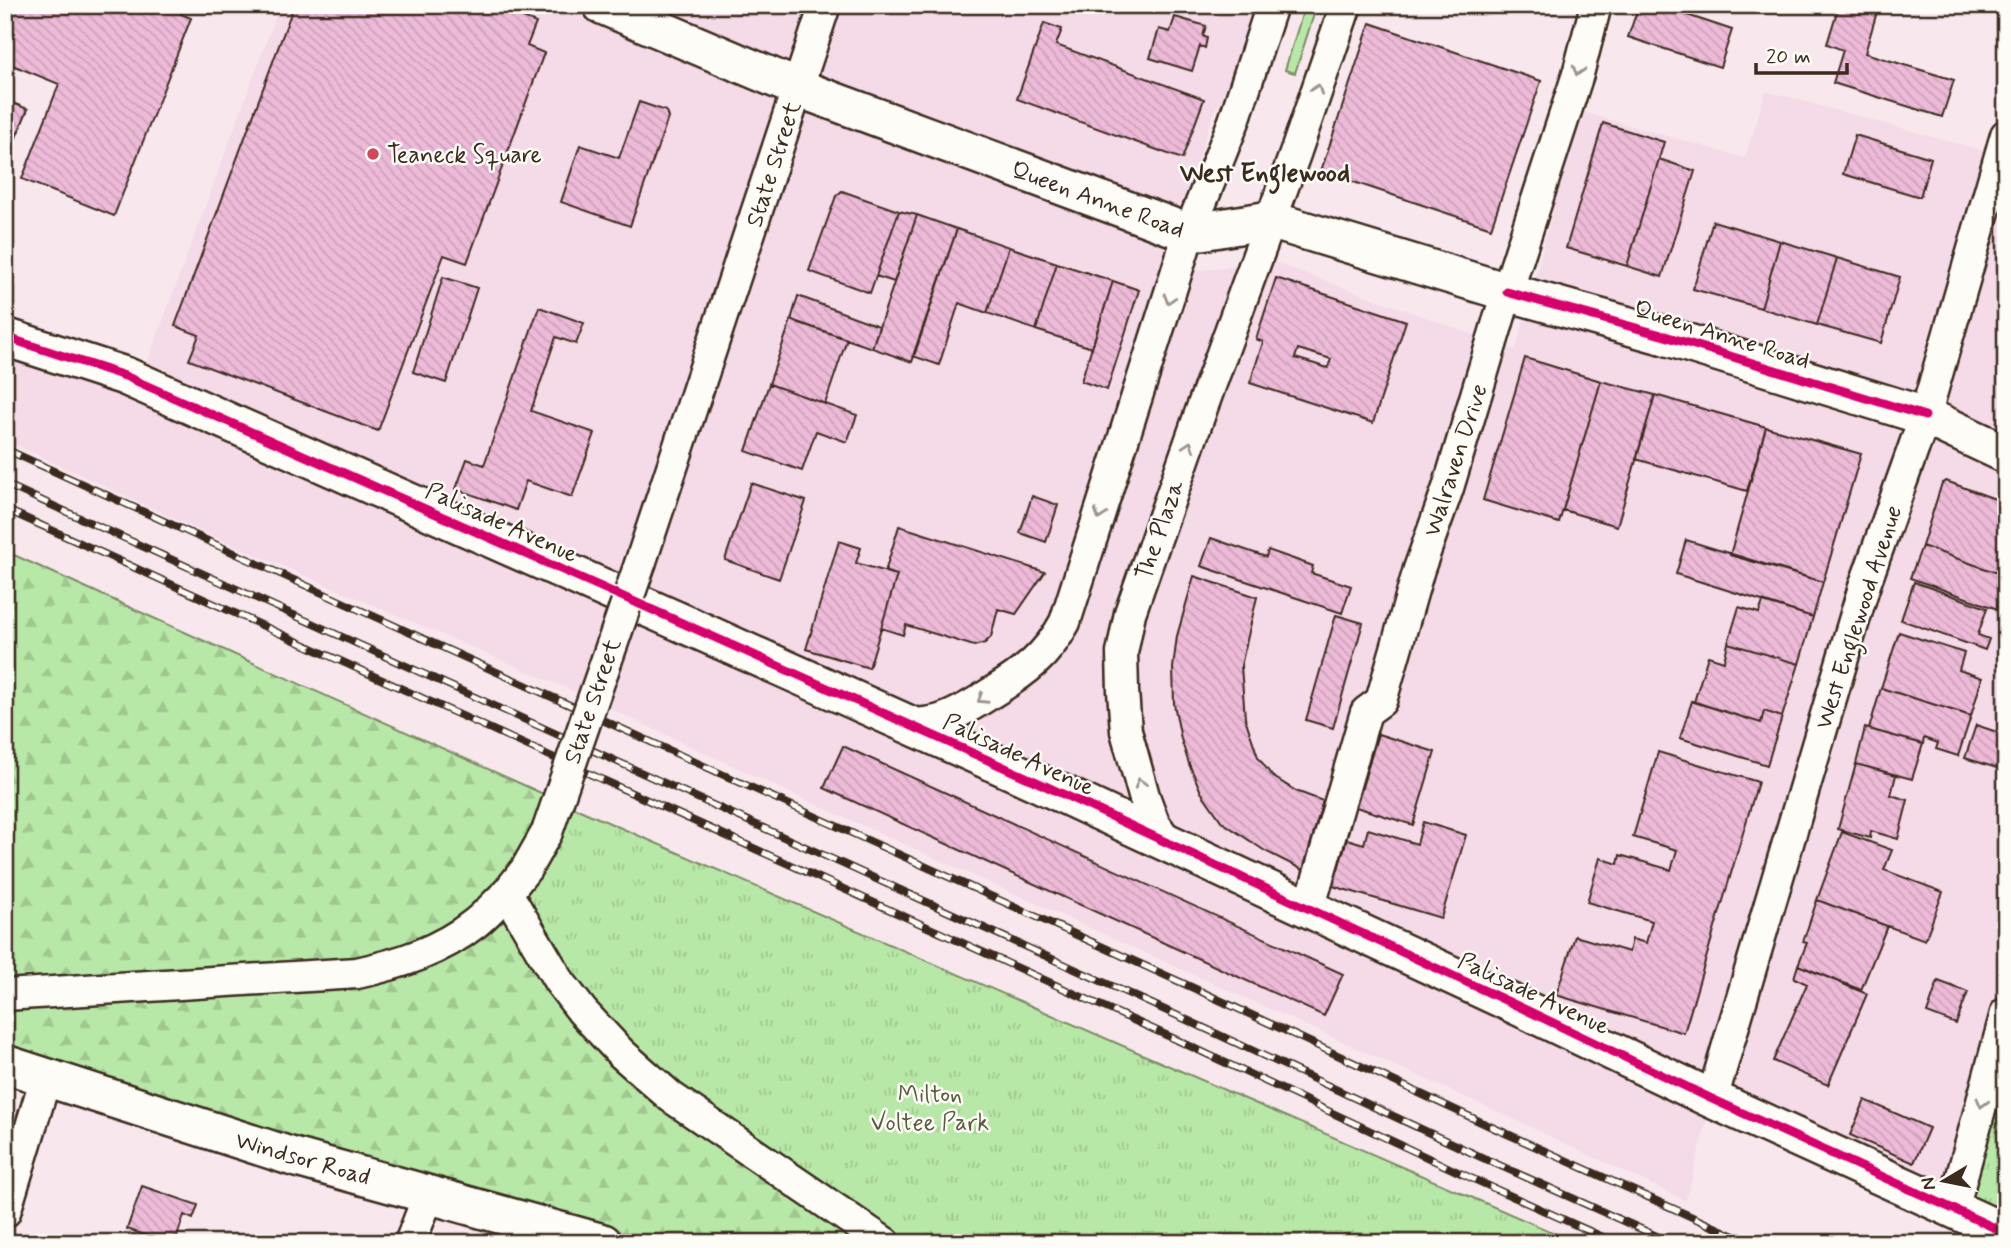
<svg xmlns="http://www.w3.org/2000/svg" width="2011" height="1248" font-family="Mynerve,sans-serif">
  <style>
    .built { fill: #f5dae7 }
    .green { fill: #b8e8a7; stroke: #7a8962; stroke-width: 2 }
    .forest { fill: url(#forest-firs); stroke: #7a8962; stroke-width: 2 }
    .park { fill: url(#park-tufts); stroke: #7a8962; stroke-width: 2 }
    .building { fill: url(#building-back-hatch); stroke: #3b2a1e; stroke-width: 2; fill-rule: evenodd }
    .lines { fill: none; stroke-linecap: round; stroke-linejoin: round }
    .minor-casing { stroke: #3b2a1e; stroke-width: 35 }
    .tertiary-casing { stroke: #3b2a1e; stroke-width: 42 }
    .minor { stroke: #fdfcf7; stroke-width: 30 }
    .tertiary { stroke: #fdfcf7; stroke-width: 37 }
    .rail-casing { stroke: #3b2a1e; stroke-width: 8 }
    .rail { stroke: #fdfcf7; stroke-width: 5; stroke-dasharray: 16; stroke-linecap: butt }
    .minor-bridge-casing { stroke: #3b2a1e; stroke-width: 35; stroke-linecap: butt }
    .minor-bridge { stroke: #fdfcf7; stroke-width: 30 }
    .cycleway-casing { stroke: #fdfcf7; stroke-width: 13 }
    .cycleway { stroke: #d6006c; stroke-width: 9 }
    .oneway { stroke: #9c938a }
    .poi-dot { fill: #d1495b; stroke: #fdfcf7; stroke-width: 2.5 }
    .labels { text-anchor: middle; stroke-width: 5; stroke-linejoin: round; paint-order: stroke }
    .poi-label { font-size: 24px; fill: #3b2a1e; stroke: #fdfcf7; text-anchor: start }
    .street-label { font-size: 24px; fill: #3b2a1e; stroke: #fdfcf7 }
    .park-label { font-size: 24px; fill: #5a5a40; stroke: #fdfcf7 }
    .neighbourhood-label { font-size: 26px; font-weight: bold; fill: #3b2a1e; stroke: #fdfcf7 }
  </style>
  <defs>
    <pattern id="forest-firs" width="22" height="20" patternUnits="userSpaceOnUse" patternTransform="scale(1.75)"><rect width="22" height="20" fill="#b8e8a7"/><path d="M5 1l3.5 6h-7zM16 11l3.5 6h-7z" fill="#9fc78f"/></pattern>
    <pattern id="park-tufts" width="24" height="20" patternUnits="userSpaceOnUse" patternTransform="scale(1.75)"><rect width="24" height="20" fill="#b8e8a7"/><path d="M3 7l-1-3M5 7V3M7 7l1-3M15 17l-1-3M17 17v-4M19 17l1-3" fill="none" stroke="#9fc78f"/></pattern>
    <pattern id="building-back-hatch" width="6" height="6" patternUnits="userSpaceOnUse" patternTransform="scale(1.75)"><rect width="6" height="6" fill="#edbad8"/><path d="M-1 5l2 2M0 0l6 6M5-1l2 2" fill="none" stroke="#cca0b9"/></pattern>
  </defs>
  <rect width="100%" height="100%" fill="#f8e8ee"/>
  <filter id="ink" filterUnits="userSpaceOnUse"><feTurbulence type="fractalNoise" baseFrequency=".0143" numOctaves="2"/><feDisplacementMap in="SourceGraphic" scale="14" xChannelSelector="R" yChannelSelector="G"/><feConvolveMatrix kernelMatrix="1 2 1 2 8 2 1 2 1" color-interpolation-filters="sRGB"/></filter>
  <g filter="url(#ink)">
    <path class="built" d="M280 5H1272L1242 95 1222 99 1215 109 1157 277 1268 260 1516 350 1579 111 1745 158 1766 91 1999 155 2006 140V1013L1953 1209 1712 1100 1686 1201 1507 1116 795 795 566 688 201 531 5 440V337L140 382Z"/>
    <path class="green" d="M1305 5H1317L1295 73 1285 70Z"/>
    <path class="forest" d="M5 551 559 801 889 1243H603L5 1064Z"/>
    <path class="park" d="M559 801 1577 1243H889L571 1020 520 915Z
      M2006 1014V1233L1953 1209Z"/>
    <path class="building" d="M5 5H184L181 14 191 18 114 216 22 179 59 84 5 62Z
      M294 5H490L536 23 527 46 544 53 467 263 444 255 378 431 189 360 199 335 175 326Z
      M1639 5H1657L1732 30 1720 67 1628 37Z
      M1839 5H1879L1865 53 1954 80 1942 117 1833 83 1843 50 1827 44Z
      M1946 5H1978L1976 14Z
      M1175 17 1206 26 1203 36 1207 38 1205 48 1200 46 1192 71 1150 58 1159 29 1170 32Z
      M1044 23 1062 29 1056 45 1204 99 1182 159 1017 99Z
      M1370 23 1541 81 1491 228 1321 171Z
      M5 100 28 109 6 161H5Z
      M639 102 666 111 668 118 630 226 561 202 580 145 619 158Z
      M1603 123 1664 142 1627 266 1566 248Z
      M1855 135 1931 158 1920 197 1843 174Z
      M1659 159 1695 171 1662 277 1627 266Z
      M842 191 899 211 870 293 809 271 836 196Z
      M899 211 917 215 894 282 876 276Z
      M917 215 957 229 912 362 872 348Z
      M1713 221 1780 241 1761 308 1693 289Z
      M957 229 1009 247 987 313 959 303 939 365 913 356Z
      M1780 241 1837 258 1817 325 1761 308Z
      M1009 247 1057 263 1036 330 987 313Z
      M1837 258 1900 277 1881 343 1817 325Z
      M1057 263 1113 281 1092 348 1036 330Z
      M443 277 477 288 446 383 413 372Z
      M1276 278 1406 321 1373 423 1250 383 1263 342 1256 339ZM1298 349 1331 359 1328 368 1295 358Z
      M1113 281 1139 290 1107 390 1081 381Z
      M798 296 879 326 872 348 791 320Z
      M539 307 584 323 576 344 556 337 531 411 595 433 572 497 526 481 516 510 456 489 467 459 484 465Z
      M791 320 847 339 825 404 769 384Z
      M1525 358 1601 381 1559 523 1483 500Z
      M1601 381 1655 395 1617 526 1563 510Z
      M769 384 857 415 847 442 816 431 802 471 746 451Z
      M1655 395 1766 427 1747 491 1636 459Z
      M1766 427 1861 454 1823 582 1730 555Z
      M1946 481 2006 503V576L1922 546 1942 483Z
      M751 483 806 501 779 579 725 560Z
      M1032 496 1058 505 1046 542 1020 533Z
      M899 526 1045 572 1016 614 998 609 991 637 985 643 974 646 906 625 903 635 881 628 897 575 885 572Z
      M1211 538 1266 557 1268 550 1313 566 1311 573 1351 586 1342 613 1201 566Z
      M1686 540 1823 582 1813 617 1676 574Z
      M839 541 861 548 856 563 897 575 869 668 806 649Z
      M1922 546 2006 576V612L1910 578Z
      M1194 576 1257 597 1241 666 1245 718 1258 757 1272 776 1296 791 1323 801 1303 870 1265 851 1222 822 1201 792 1189 764 1181 739 1174 704 1173 668 1177 636Z
      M1914 582 1987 608 1978 635 1989 639 1985 650 1901 620Z
      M1763 602 1813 617 1799 664 1728 643 1739 607 1759 613Z
      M1336 615 1363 623 1333 728 1306 720Z
      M1899 632 1964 653 1959 670 1982 678 1971 716 1881 688Z
      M1728 643 1799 664 1782 717 1764 711 1761 723 1694 702 1708 656 1724 661Z
      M1881 688 1971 716 1958 756 1936 749 1938 743 1924 738 1923 744 1869 729Z
      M1692 701 1761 723 1764 711 1782 717 1767 765 1680 738Z
      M1976 725 2006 735V771L1965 758Z
      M1865 728 1923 744 1912 779 1856 764Z
      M1378 734 1435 752 1413 825 1356 807Z
      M843 746 1343 974 1324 1016 824 788Z
      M1658 752 1758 782 1684 1033 1556 995 1575 936 1629 952 1632 939 1646 943 1652 921 1587 902 1600 858 1618 864 1620 855 1671 870 1677 850 1633 837Z
      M1856 764 1896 775 1891 795 1908 800 1898 839 1871 831 1870 838 1838 829Z
      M1423 822 1466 835 1441 918 1333 886 1347 839 1364 844 1368 829 1417 844Z
      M1842 832 1892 850 1884 870 1943 892 1925 940 1817 900Z
      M1817 900 1887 926 1861 990 1798 965 1807 943 1803 942Z
      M1798 965 1867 994 1828 1085 1773 1061 1807 984 1794 978Z
      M1938 981 1968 992 1956 1024 1927 1013Z
      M1865 1100 1929 1128 1914 1163 1850 1135Z
      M142 1186 198 1205 193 1219 184 1215 175 1243H167L127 1229Z"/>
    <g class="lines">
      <g class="minor-casing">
        <path id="minor" d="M641 561 825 5
          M910 725C921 723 933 723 943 719 960 713 976 703 991 693 1024 673 1047 656 1065 622L1189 233 1234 121 1272 5
          M547 832 526 869 507 893 559 981 582 1011 621 1053 671 1097 885 1243
          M1169 844 1154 823 1144 796 1126 731 1123 691 1122 653 1130 613 1202 408 1295 154 1346 5
          M1309 909 1366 712 1381 701 1419 569 1448 488 1507 292 1578 74 1596 5
          M5 995 357 973C399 964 440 951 474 924 486 915 496 903 507 893
          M1712 1099 1864 587 1925 416 2006 135
          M1953 1209 2006 1013
          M5 1212 46 1077
          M410 1243 429 1194"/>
      </g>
      <g class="tertiary-casing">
        <path id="tertiary" d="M602 5 798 88 1189 233 1270 220 1507 292 1665 336 1925 416 2006 454
          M5 337 125 376 698 630 1037 782 1522 1008 1712 1099 2006 1233
          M5 1064 290 1156 603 1243"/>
      </g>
      <use href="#minor" class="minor"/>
      <use href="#tertiary" class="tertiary"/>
      <g class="rail-casing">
        <path id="rail" d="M5 449 1200 991 1494 1128 1750 1243
          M5 484 1187 1020 1481 1157 1672 1243
          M5 509 1177 1040 1471 1178 1616 1243"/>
      </g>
      <use href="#rail" class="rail"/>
      <g class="minor-bridge-casing">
        <path id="minor-bridge" d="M547 832 641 561"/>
      </g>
      <use href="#minor-bridge" class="minor-bridge"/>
      <g class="cycleway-casing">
        <path id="cycleway" d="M1507 292 1665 336 1925 416
          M5 337 125 376 698 630 1037 782 1522 1008 1712 1099 2006 1233"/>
      </g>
      <use href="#cycleway" class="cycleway"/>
    </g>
    <defs><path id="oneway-chevron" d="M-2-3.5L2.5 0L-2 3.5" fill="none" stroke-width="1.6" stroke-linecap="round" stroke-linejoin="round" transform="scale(1.75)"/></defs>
    <g class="oneway">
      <use href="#oneway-chevron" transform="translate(1578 71) rotate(106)"/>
      <use href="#oneway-chevron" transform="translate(1317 89) rotate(-71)"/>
      <use href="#oneway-chevron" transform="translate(1169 299) rotate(107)"/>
      <use href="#oneway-chevron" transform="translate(1189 446) rotate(-71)"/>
      <use href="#oneway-chevron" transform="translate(1100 515) rotate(108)"/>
      <use href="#oneway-chevron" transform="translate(982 699) rotate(147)"/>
      <use href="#oneway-chevron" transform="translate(1140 783) rotate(-107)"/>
      <use href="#oneway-chevron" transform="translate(1982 1103) rotate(105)"/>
    </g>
  </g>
  <circle class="poi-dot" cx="373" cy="154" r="7"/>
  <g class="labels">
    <g class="poi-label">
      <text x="387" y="162">Teaneck Square</text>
    </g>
    <g class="street-label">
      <text transform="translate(773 164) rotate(-72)" y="8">State Street</text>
      <text transform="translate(1098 199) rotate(20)" y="8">Queen Anne Road</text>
      <text transform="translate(1722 334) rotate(17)" y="8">Queen Anne Road</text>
      <text transform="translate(1455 460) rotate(-72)" y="8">Walraven Drive</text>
      <text transform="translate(502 522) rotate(24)" y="8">Palisade Avenue</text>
      <text transform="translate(1159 530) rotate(-71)" y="8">The Plaza</text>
      <text transform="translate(1858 617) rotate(-72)" y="8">West Englewood Avenue</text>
      <text transform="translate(592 701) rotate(-71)" y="8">State Street</text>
      <text transform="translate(1019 754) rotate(25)" y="8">Palisade Avenue</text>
      <text transform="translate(1534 993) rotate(25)" y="8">Palisade Avenue</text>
      <text transform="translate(303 1158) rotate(16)" y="8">Windsor Road</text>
    </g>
    <g class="park-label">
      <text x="930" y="1102">Milton<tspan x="930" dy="28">Voltee Park</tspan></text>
    </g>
    <g class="neighbourhood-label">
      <text x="1265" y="181">West Englewood</text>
    </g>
  </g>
  <rect width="2011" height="1248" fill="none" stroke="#fdfcf7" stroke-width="28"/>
  <rect x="14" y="14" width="1983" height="1220" fill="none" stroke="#3b2a1e" stroke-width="2.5" filter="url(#ink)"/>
  <g transform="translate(1944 1181) rotate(260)" stroke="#fdfcf7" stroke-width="5" paint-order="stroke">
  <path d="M0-5L12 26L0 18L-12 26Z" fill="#3b2a1e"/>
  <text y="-10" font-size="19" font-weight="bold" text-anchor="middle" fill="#3b2a1e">N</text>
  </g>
  <path d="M1756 63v10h91v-10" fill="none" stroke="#3b2a1e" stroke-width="3.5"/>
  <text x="1766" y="63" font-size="21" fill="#3b2a1e" stroke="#fdfcf7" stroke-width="5" paint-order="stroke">20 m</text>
</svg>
